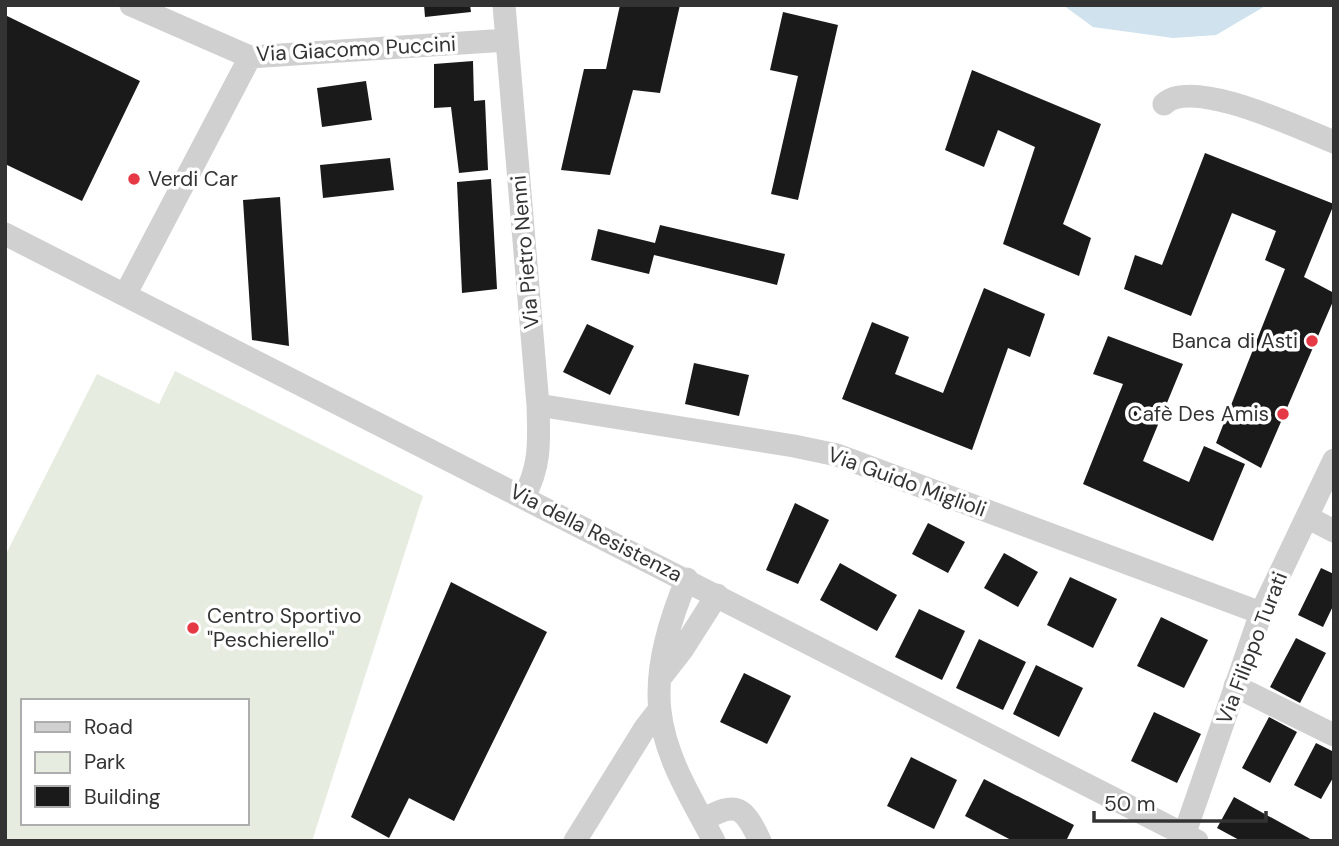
<svg xmlns="http://www.w3.org/2000/svg" width="1339" height="846" font-family="'DM Sans',sans-serif">
  <style>
    .green { fill: #e6ecdf; fill-rule: evenodd }
    .water { fill: #cfe2ee }
    .building { fill: #1a1a1a }
    .lines { fill: none; stroke-linecap: round; stroke-linejoin: round }
    .minor { stroke: #d0d0d0; stroke-width: 23 }
    .poi-dot { fill: #e63946; stroke: #fff; stroke-width: 2.5 }
    .labels { text-anchor: middle; stroke-width: 7; stroke-linejoin: round; paint-order: stroke }
    .street-label { font-size: 21px; fill: #333; stroke: #fff }
    .poi-label { font-size: 21px; fill: #333; stroke: #fff; text-anchor: start }
  </style>
  <rect width="100%" height="100%" fill="#fff"/>
  <path class="green" d="M175 371 423 496 312 841H5V556L97 374 159 404ZM23 701H247V823H23Z"/>
  <path class="water" d="M1063 5H1267L1216 35 1173 38 1093 27Z"/>
  <path class="building" d="M424 5H470L471 12 425 17Z
    M620 5H680L660 93 633 90 610 175 561 170 584 69H606Z
    M783 12 838 25 798 200 771 194 798 76 770 70Z
    M5 15 140 81 82 201 5 164Z
    M473 61 474 101 485 100 488 170 459 173 451 107 434 108V64Z
    M972 70 1101 124 1063 224 1091 238 1079 276 1003 244 1035 147 998 130 984 167 945 150Z
    M366 81 372 120 322 127 317 88Z
    M1205 153 1334 204 1304 277 1334 293V299L1261 468 1216 443 1285 269 1265 260 1276 231 1232 213 1191 316 1124 289 1135 255 1162 265Z
    M390 158 394 190 323 198 320 165Z
    M491 179 497 289 462 293 457 182Z
    M280 197 289 346 252 340 243 200Z
    M660 225 785 254 777 285 654 255 649 274 591 260 598 229 655 243Z
    M984 288 1045 314 1030 357 1008 348 972 450 842 399 872 322 909 337 895 374 943 393Z
    M587 324 634 346 610 395 563 372Z
    M1108 336 1183 364 1143 461 1189 482 1204 446 1245 464 1213 541 1083 484 1123 384 1093 374Z
    M694 363 749 375 739 416 685 404Z
    M795 503 829 520 798 584 766 570Z
    M928 523 965 542 948 573 912 554Z
    M1004 553 1038 572 1018 607 984 588Z
    M840 563 897 595 877 631 820 600Z
    M1321 568 1334 574V604L1323 627 1298 615Z
    M1070 577 1117 599 1093 648 1047 625Z
    M451 582 547 632 454 821 409 798 389 838 351 817Z
    M919 609 965 631 942 680 895 657Z
    M1161 617 1208 640 1184 688 1137 666Z
    M1296 638 1326 653 1300 703 1270 687Z
    M979 639 1026 662 1003 710 956 688Z
    M1036 665 1083 688 1059 737 1013 714Z
    M744 673 791 696 767 744 720 722Z
    M1154 712 1201 734 1177 783 1131 761Z
    M1269 717 1297 732 1270 783 1242 768Z
    M1316 743 1334 752V776L1321 799 1294 785Z
    M911 757 957 780 934 829 887 806Z
    M984 779 1074 825 1066 841H1013L965 816Z
    M1234 797 1314 841H1241L1217 828Z"/>
  <g class="lines">
    <path class="minor" d="M131 5 250 57 507 40
      M504 5 538 405C539 439 541 467 524 496
      M1164 104C1191 76 1301 129 1334 142
      M5 234 1197 841
      M125 295 250 57
      M538 405 794 446 837 455 1261 613
      M1307 517 1334 531
      M687 579C670 619 655 668 660 711 665 758 693 801 714 841
      M661 677 682 650 717 595
      M1235 686 1334 735
      M703 820C737 800 744 807 760 841
      M575 841 645 728 659 710
      M1182 841 1261 613 1334 460"/>
  </g>
  <g class="poi-dot">
    <circle cx="134" cy="179" r="7"/>
    <circle cx="1312" cy="341" r="7"/>
    <circle cx="1283" cy="414" r="7"/>
    <circle cx="193" cy="628" r="7"/>
  </g>
  <g class="labels">
    <g class="street-label">
      <text transform="translate(356 49) rotate(-3)" y="7">Via Giacomo Puccini</text>
      <text transform="translate(525 252) rotate(-95)" y="7">Via Pietro Nenni</text>
      <text transform="translate(907 482) rotate(20)" y="7">Via Guido Miglioli</text>
      <text transform="translate(596 533) rotate(27)" y="7">Via della Resistenza</text>
      <text transform="translate(1252 648) rotate(-69)" y="7">Via Filippo Turati</text>
    </g>
    <g class="poi-label">
      <text x="148" y="186">Verdi Car</text>
      <text x="1298" y="348" text-anchor="end">Banca di Asti</text>
      <text x="1269" y="421" text-anchor="end">Cafè Des Amis</text>
      <text x="207" y="623">Centro Sportivo<tspan x="207" dy="24">"Peschierello"</tspan></text>
    </g>
  </g>
  <rect width="1339" height="846" fill="none" stroke="#333333" stroke-width="14"/>
  <rect x="21" y="699" width="228" height="126" fill="#ffffff" stroke="#adadad" stroke-width="2"/>
  <rect x="35" y="722" width="35" height="10" fill="#d0d0d0" stroke="#adadad" stroke-width="2"/>
  <text x="84" y="734" font-size="21" fill="#333333">Road</text>
  <rect x="35" y="752" width="35" height="21" fill="#e6ecdf" stroke="#adadad" stroke-width="2"/>
  <text x="84" y="769" font-size="21" fill="#333333">Park</text>
  <rect x="35" y="786" width="35" height="21" fill="#1a1a1a" stroke="#adadad" stroke-width="2"/>
  <text x="84" y="804" font-size="21" fill="#333333">Building</text>
  <path d="M1094 811v10h172v-10" fill="none" stroke="#333333" stroke-width="3.5"/>
  <text x="1104" y="811" font-size="21" fill="#333333" stroke="#ffffff" stroke-width="5" paint-order="stroke">50 m</text>
</svg>
